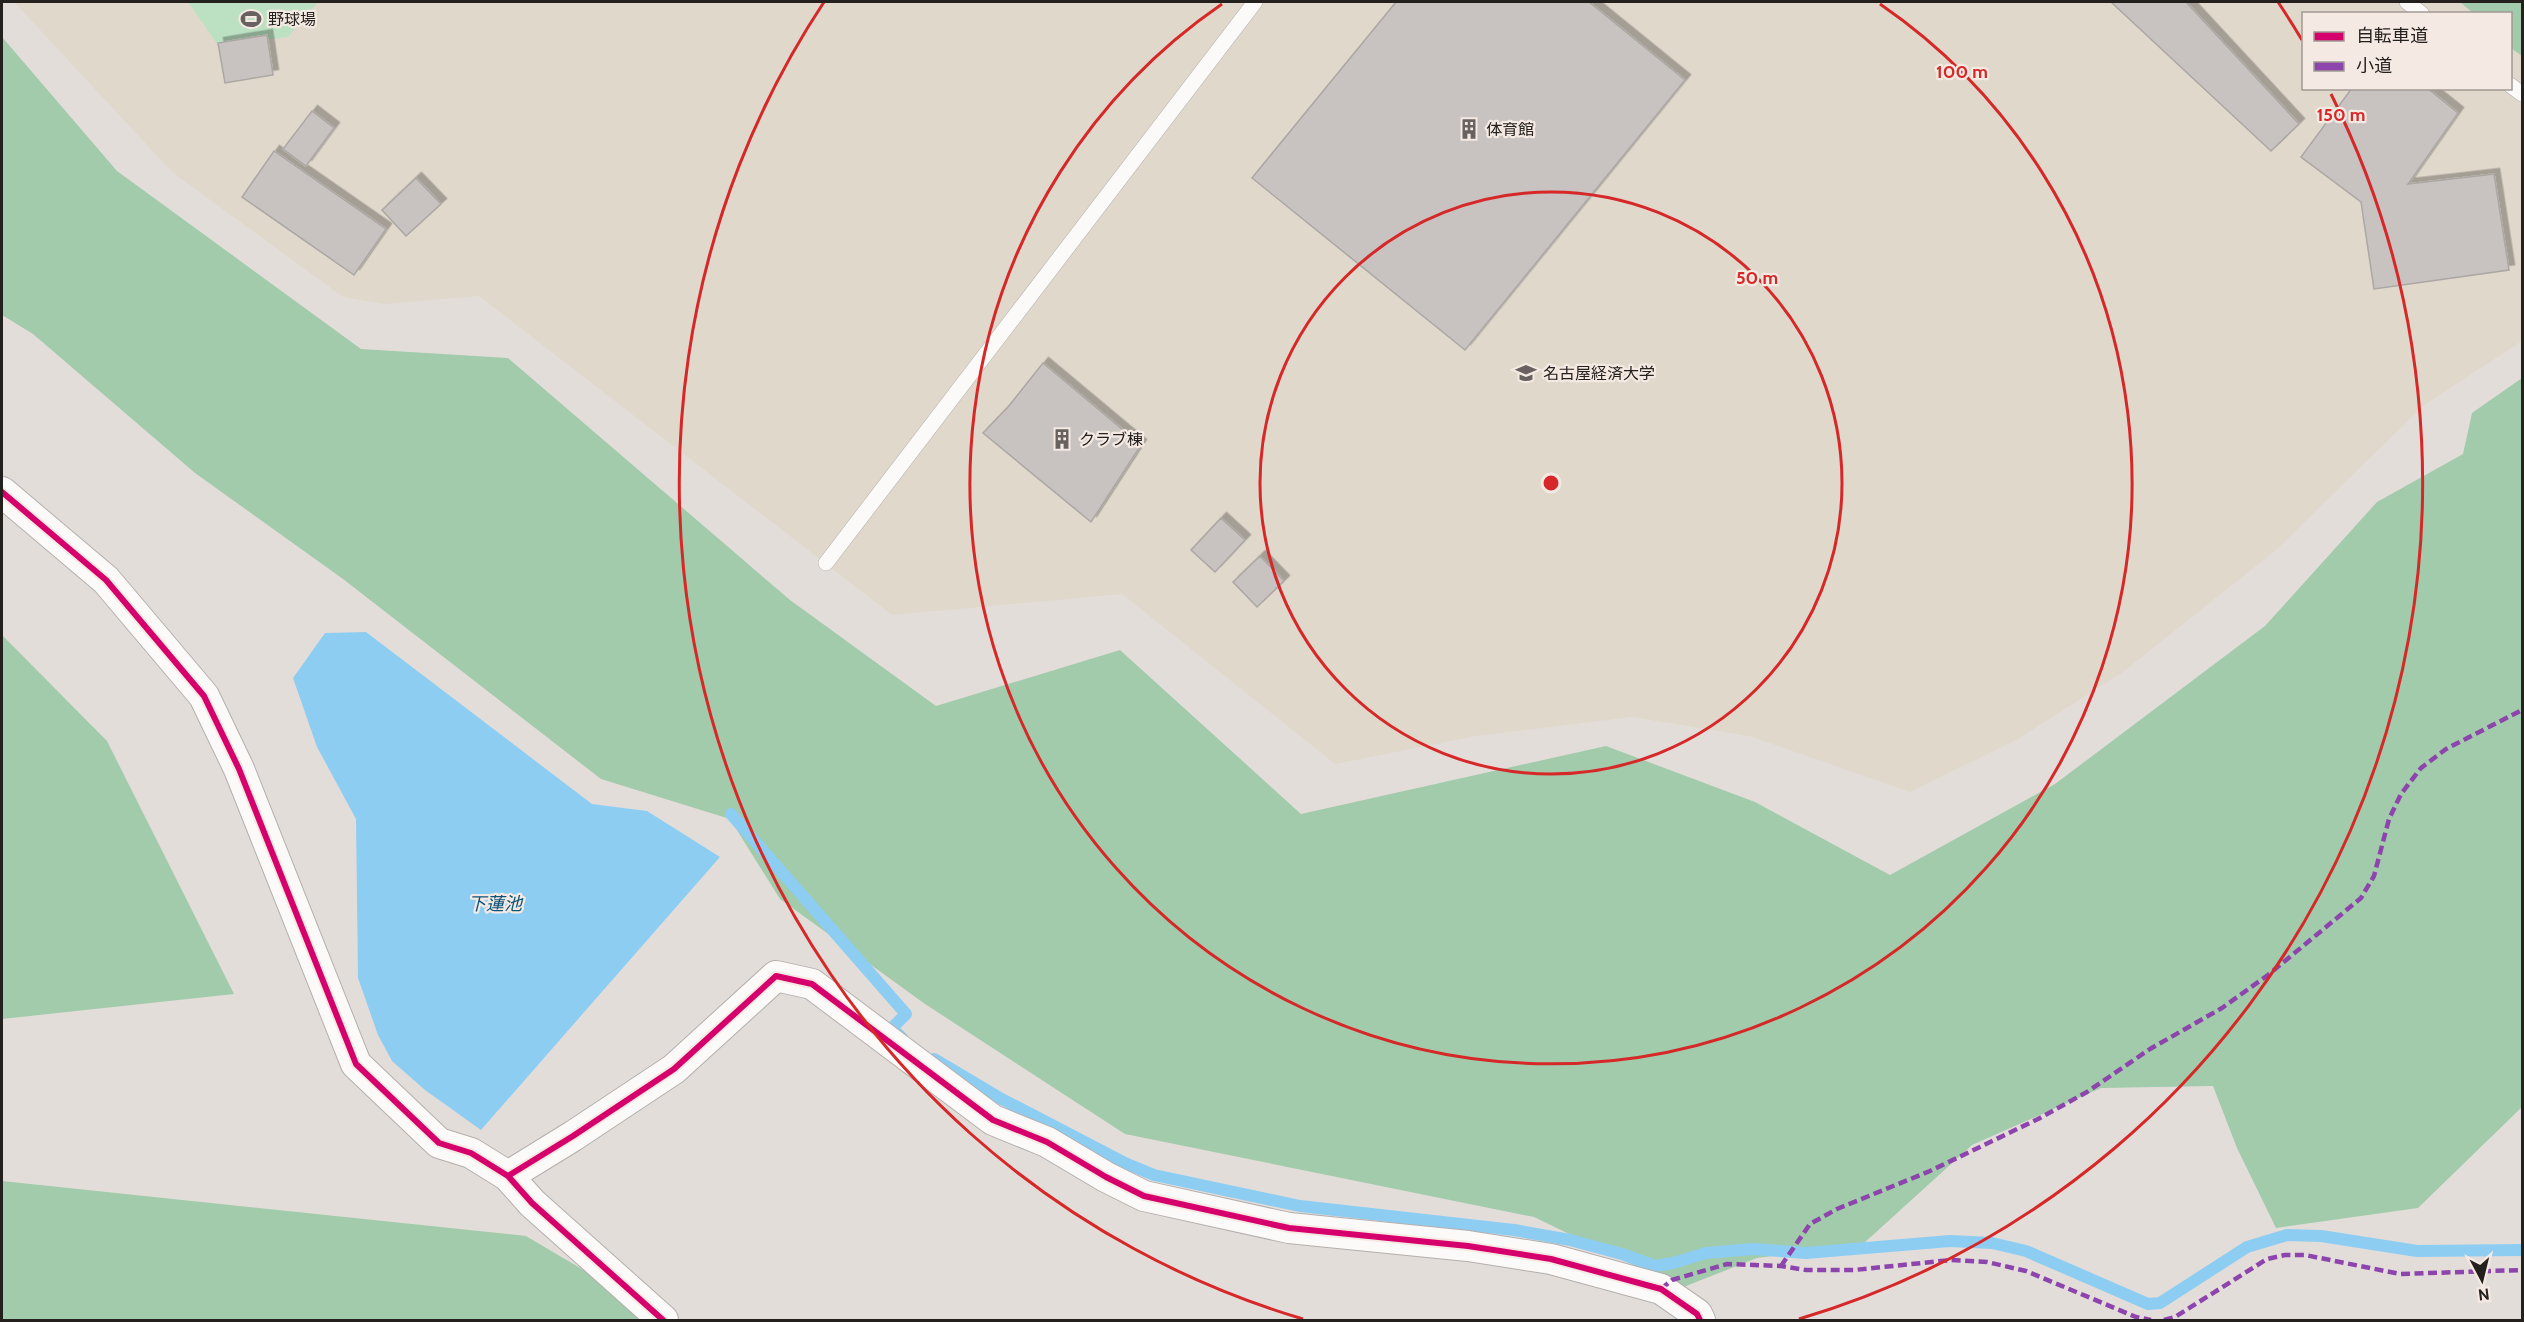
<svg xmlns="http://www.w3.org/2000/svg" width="2524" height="1322" font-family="Cabin,'Noto Sans JP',sans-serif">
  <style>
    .education { fill: #e0d8cb; fill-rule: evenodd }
    .green { fill: #bce1c2 }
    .forest { fill: #a1cbaa }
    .water { fill: #8ecdf2 }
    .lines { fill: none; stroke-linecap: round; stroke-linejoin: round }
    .stream { stroke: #8ecdf2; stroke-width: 12 }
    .building { fill: #c8c3c0; stroke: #aba7a4; stroke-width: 1.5; filter: url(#shadow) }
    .service-casing { stroke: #b4afad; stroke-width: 16 }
    .minor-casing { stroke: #b4afad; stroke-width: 32 }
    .service { stroke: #fbfaf9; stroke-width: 15 }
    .minor { stroke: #fbfaf9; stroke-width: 30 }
    .quiet { stroke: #8e44ad; stroke-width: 4.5; stroke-dasharray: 9 4.5; stroke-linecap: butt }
    .cycleway-casing { stroke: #f5eae3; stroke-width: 10 }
    .cycleway { stroke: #d6006c; stroke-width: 6 }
    .ring { fill: none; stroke: #d62828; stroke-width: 3 }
    .labels { text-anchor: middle; stroke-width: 4.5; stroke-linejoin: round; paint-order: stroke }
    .poi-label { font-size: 16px; fill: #24201e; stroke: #f5eae3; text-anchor: start }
    .water-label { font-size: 18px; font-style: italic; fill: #095378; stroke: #f5eae3 }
    .centre { fill: #d62828; stroke: #f5eae3; stroke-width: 3 }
    .ring-label { font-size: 18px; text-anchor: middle; font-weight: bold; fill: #d62828; stroke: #f5eae3; stroke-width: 4.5; stroke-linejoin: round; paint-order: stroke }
  </style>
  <defs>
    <filter id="shadow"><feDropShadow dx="5.5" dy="-5.5" stdDeviation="0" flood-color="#0004"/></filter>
  </defs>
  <rect width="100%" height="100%" fill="#e3ddda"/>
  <path class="education" d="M14 2H2522V341L2423 406 2275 551 2123 672 2018 739 1910 792 1749 736 1632 717 1476 736 1335 764 1122 594 892 615 479 296 385 304 343 297 172 172ZM2304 14H2510V88H2304Z"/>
  <path class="green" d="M188 2H318L288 37 218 45Z"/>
  <path class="forest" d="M2460 2H2522V56L2511 48 2510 14 2473 13Z
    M2 37 117 171 361 349 508 358 790 600 936 706 1120 650 1301 814 1606 746 1755 802 1890 875 2055 784 2265 626 2377 502 2463 454 2472 413 2522 378V1107L2418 1208 2276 1228 2237 1148 2213 1086 2101 1088 1972 1145 1863 1244 1757 1258 1681 1288 1534 1217 1125 1134 925 1004 780 899 730 819 601 779 343 579 195 473 33 334 2 315Z
    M2 635 107 741 234 994 2 1019Z
    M2 1181 526 1236 668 1320H2Z"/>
  <path class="water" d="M366 632 592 804 647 811 720 857 481 1130 425 1090 392 1061 378 1035 358 978 356 819 317 747 293 678 325 633Z"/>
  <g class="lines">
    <path class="stream" d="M731 814 906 1014 892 1028 902 1038
      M934 1059 998 1097 1125 1163 1154 1175 1300 1206 1514 1230 1570 1240 1622 1254 1655 1266 1673 1263 1706 1253 1753 1249 1806 1253 1950 1241 1992 1243 2026 1251 2148 1304 2160 1303 2247 1247 2287 1235 2321 1236 2417 1251 2522 1250"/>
  </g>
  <path class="building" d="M1396 2H1589L1685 80 1465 350 1252 178Z
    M2111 2H2186L2299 124 2271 151Z
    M267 35 273 75 225 83 218 43Z
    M2352 88H2427L2458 113 2408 184 2494 174 2509 270 2374 289 2361 202 2301 157Z
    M312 111 334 128 306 166 283 149Z
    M274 151 386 229 354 275 242 197Z
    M416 178 441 204 406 236 382 210Z
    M1043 363 1141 445 1091 522 983 433 1008 407Z
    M1221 518 1245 540 1215 572 1191 550Z
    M1260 556 1284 581 1257 607 1233 582Z"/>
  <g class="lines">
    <g class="service-casing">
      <path id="service" d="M2407 2 2422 14
        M2510 85 2522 94
        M826 563 1255 2"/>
    </g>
    <g class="minor-casing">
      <path id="minor" d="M2 492 106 580 204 696 239 769 356 1064 439 1143 471 1153 508 1176 532 1203 663 1320
        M508 1176 573 1136 674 1069 776 976 812 984 993 1120 1047 1142 1106 1177 1144 1196 1289 1228 1468 1246 1551 1259 1661 1289 1697 1314 1700 1320"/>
    </g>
    <use href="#service" class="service"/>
    <use href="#minor" class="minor"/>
    <path class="quiet" d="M1781 1266 1810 1224 1837 1209 1930 1171 2038 1119 2087 1092 2150 1049 2222 1008 2268 975 2361 898 2374 876 2389 819 2401 794 2421 768 2446 749 2522 710
      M1661 1289 1672 1280 1727 1264 1781 1266 1806 1270H1854L1951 1260 1987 1262 2026 1271 2136 1317 2151 1320
      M2164 1320 2175 1317 2267 1259 2285 1255H2305L2400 1274 2522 1270"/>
    <g class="cycleway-casing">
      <path id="cycleway" d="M2 492 106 580 204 696 239 769 356 1064 439 1143 471 1153 508 1176 532 1203 663 1320
        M508 1176 573 1136 674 1069 776 976 812 984 993 1120 1047 1142 1106 1177 1144 1196 1289 1228 1468 1246 1551 1259 1661 1289 1697 1314 1700 1320"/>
    </g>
    <use href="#cycleway" class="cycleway"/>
  </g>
  <g class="ring">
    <circle cx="1551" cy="483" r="291"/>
    <path d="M1880 4A581 581 0 1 1 1222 4"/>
    <path d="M1303 1319A872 872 0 0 1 824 2M2278 2A872 872 0 0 1 2302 40M2331 94A872 872 0 0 1 1799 1319"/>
  </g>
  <defs>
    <g id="stadium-bare" transform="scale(1.62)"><path d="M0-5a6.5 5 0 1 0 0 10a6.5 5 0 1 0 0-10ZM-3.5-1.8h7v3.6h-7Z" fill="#676260" stroke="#f5eae3" stroke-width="2.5" paint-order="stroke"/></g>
    <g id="building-bare" transform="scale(1.62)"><path d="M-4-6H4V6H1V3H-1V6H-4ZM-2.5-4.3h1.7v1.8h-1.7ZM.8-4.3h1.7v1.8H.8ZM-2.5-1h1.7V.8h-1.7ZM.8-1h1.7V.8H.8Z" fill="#676260" stroke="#f5eae3" stroke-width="2.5" paint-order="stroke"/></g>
    <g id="university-bare" transform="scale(1.62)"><path d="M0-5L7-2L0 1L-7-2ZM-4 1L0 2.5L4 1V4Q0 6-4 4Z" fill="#676260" stroke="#f5eae3" stroke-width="2.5" paint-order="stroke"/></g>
  </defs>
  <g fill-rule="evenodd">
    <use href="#stadium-bare" x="251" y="19"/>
    <use href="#building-bare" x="1469" y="129"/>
    <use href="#university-bare" x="1526" y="373"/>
    <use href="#building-bare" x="1062" y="439"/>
  </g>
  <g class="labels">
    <g class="poi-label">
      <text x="268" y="25">野球場</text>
      <text x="1486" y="135">体育館</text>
      <text x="1543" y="379">名古屋経済大学</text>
      <text x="1079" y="445">クラブ棟</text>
    </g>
    <g class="water-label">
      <text x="495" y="910">下蓮池</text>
    </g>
  </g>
  <circle cx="1551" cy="483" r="9" class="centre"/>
  <g class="ring-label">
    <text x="1962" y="78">100 m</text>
    <text x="2341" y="121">150 m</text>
    <text x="1757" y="284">50 m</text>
  </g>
  <rect width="2524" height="1322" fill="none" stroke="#24201e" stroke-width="6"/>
  <rect x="2302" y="12" width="210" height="78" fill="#f5eae3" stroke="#a19994" stroke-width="1.5"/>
  <rect x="2314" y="32" width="30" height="9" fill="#d6006c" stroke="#a19994" stroke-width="1.5"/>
  <text x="2356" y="42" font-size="18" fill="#24201e">自転車道</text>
  <rect x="2314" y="62" width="30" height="9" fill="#8e44ad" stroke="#a19994" stroke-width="1.5"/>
  <text x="2356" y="72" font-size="18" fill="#24201e">小道</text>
  <g transform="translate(2482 1280) rotate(173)" stroke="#f5eae3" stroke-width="4.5" paint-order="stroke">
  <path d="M0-4.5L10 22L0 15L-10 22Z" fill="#24201e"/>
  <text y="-9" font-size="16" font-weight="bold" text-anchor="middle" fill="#24201e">N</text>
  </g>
</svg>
